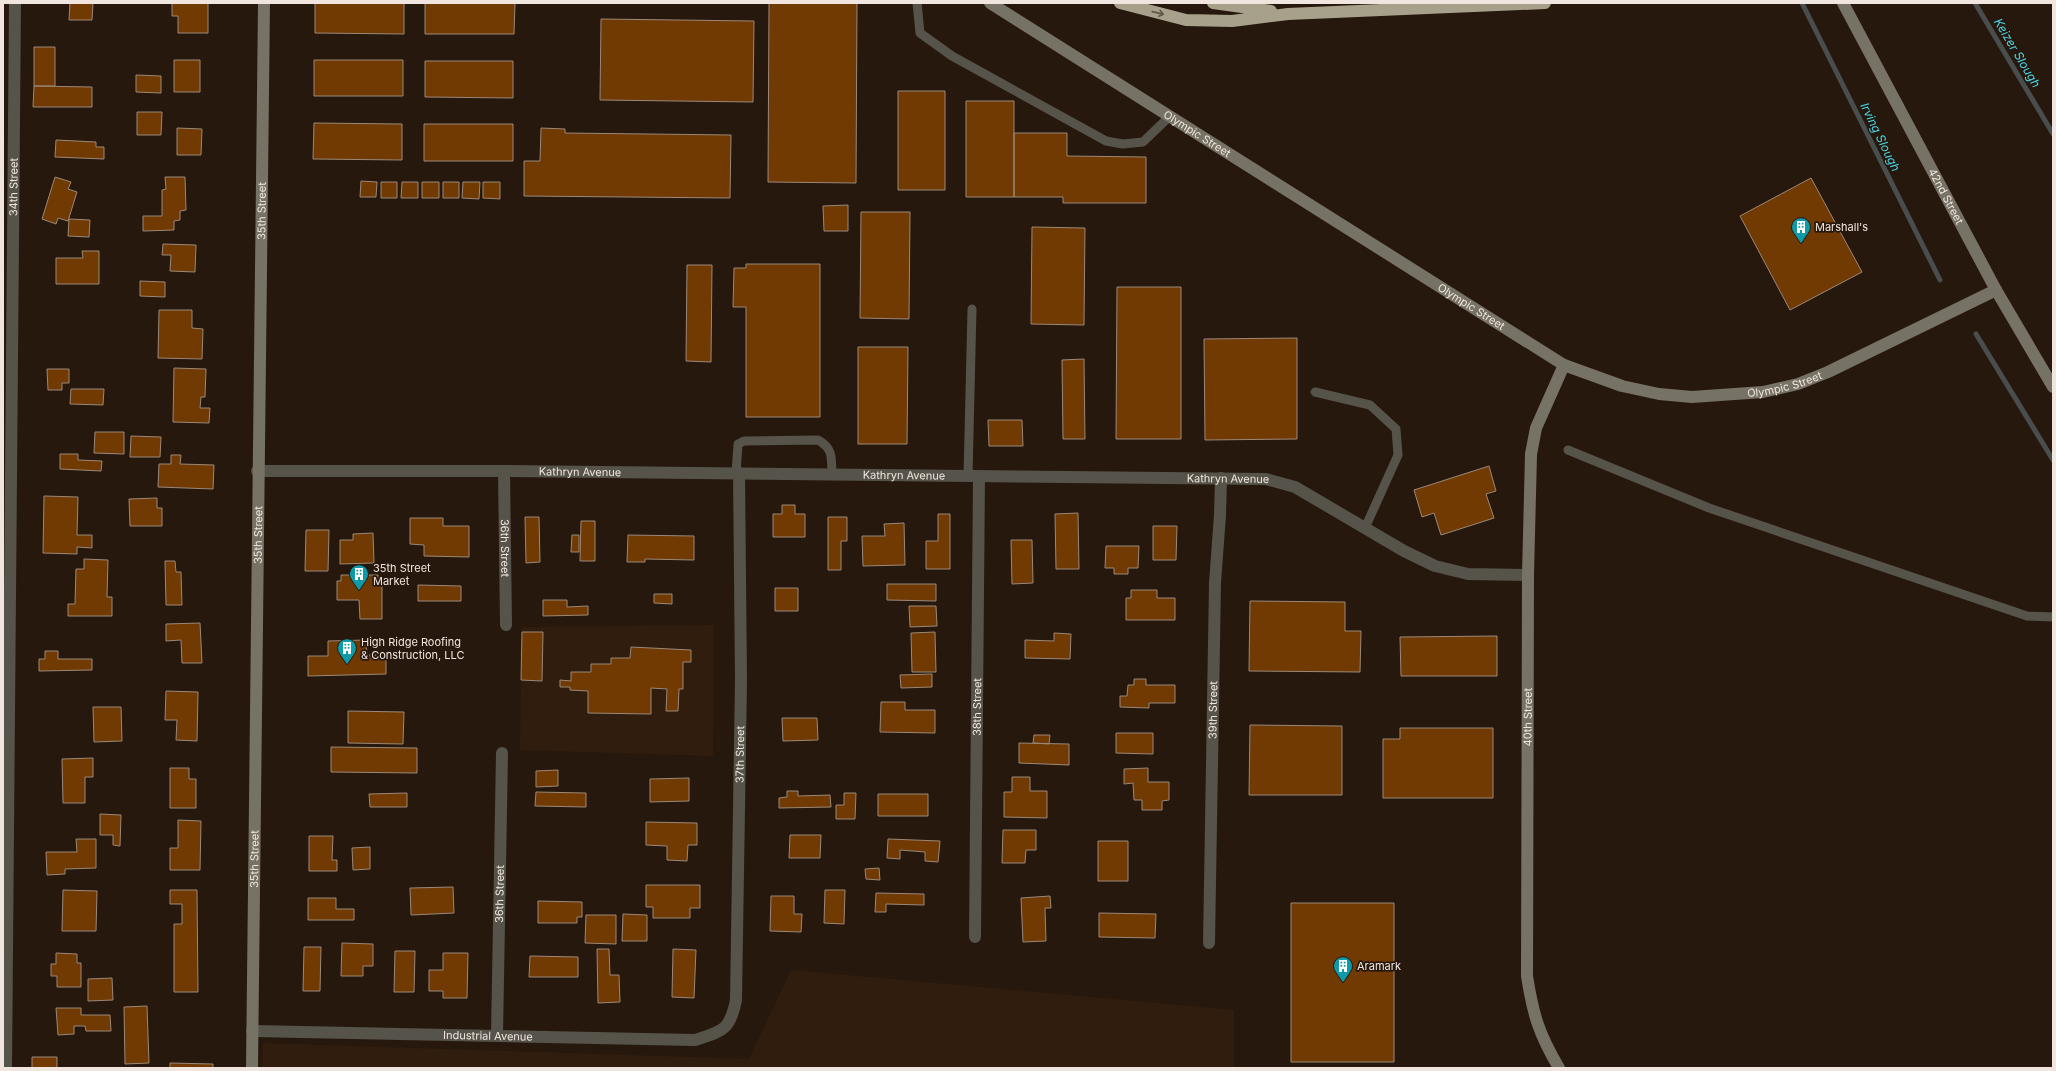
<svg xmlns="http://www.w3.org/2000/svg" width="2056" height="1071" font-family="Inter,sans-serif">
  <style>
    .built { fill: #311d0d }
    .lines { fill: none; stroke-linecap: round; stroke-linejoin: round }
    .stream { stroke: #484d4d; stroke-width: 5 }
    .building { fill: #713a03; stroke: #9b887a }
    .lane { stroke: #55534a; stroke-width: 9 }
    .street { stroke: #55534a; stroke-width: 12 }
    .secondary { stroke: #767265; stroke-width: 12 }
    .highway { stroke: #a7a18b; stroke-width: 12 }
    .oneway { stroke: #615646 }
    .labels { text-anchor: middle; stroke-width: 3.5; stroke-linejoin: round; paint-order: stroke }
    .street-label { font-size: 11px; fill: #f1e6df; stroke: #27180d }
    .poi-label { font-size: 11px; fill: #f1e6df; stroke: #27180d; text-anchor: start }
    .water-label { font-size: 12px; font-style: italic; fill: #48d7ea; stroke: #27180d }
  </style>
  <rect width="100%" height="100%" fill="#27180d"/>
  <path class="built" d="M714 625 713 756 520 750 522 627Z
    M791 970 1234 1010V1068H262L263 1043 749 1059Z"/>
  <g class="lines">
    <path class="stream" d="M1802 3 1940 280
      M1975 3 2053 134
      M1976 334 2053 460"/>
  </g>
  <path class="building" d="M70 3H93L92 20H69Z
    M172 3H208V33H178V16H172Z
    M315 3H404V34L315 33Z
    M425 3H515L514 34H425Z
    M769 3H857L856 183 768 182Z
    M601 19 754 21 753 102 600 100Z
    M34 47H55V86H34Z
    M174 60H200V92H174Z
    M314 60H403V96H314Z
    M425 61H513V98L425 97Z
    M136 75 161 76V93L136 92Z
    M34 86 92 87V107H33Z
    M898 91H945V190H898Z
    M966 101H1014V197H966Z
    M137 112H162L161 135H137Z
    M314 123 402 124V160L313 159Z
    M424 124H513V161H424Z
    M177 128 202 129 201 155H177Z
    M541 128 565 129V133L731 135 730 198 524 196V161H540Z
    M1014 133H1067V156L1146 157V203H1063V197H1014Z
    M56 140 96 142V147H104V159L55 157Z
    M55 177 71 182 68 189 77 192 68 221 58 218 56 224 42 219Z
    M165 177H185L186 210 180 211V220L174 221V230L143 231V216H162V190L166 189Z
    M1811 178 1862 272 1790 310 1740 216Z
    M361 181 377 182 376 197H360Z
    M381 182H397V198H381Z
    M402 182H418V198H401Z
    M422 182H439V198H422Z
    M443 182H459V198H443Z
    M463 182H480L479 199 462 198Z
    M483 182H500V199L483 198Z
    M848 205V231H824L823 206Z
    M861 212H910L909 319 860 318Z
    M69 219 90 220 89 237 68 236Z
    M1032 227 1085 228 1084 325 1031 324Z
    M163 244 196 245 195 272 170 271 171 255H162Z
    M82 251H99V284H56V258H83Z
    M746 264H820V417H746V307H733L734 268H746Z
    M687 265H712L711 362 686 361Z
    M140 281 165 282V297L140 296Z
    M1117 287H1181V439H1116Z
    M159 310H192V328L203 329 202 359 158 358Z
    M1297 338V439L1205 440 1204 339Z
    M858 347H908L907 444H858Z
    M1084 359 1085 439H1063L1062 360Z
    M174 368 206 369 205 397H201L200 408H210L209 423 173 422Z
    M47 369H69V383H62V390H48Z
    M71 389H104L103 405 70 404Z
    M988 420H1022L1023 446H989Z
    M95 432H124V454L94 453Z
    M131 436 161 437 160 457H130Z
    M60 454H78V460L102 461 101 471 60 469Z
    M171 455H181L180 464 214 465 213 489 158 487 159 464H171Z
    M1489 466 1496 491 1486 494 1494 518 1441 535 1434 513 1422 517 1414 490Z
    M44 496 78 497 77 535H92V548L77 547V554L43 553Z
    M157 498V508H162V526H130L129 499Z
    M782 505H795V514H805V537H773V514H782Z
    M1078 513 1079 569H1056L1055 514Z
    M938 514H950V569H926V541H938Z
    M525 517H539L540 562 526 563Z
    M828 517H847V541H841V570H828Z
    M410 518H443V526H469V557L424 556V545L410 544Z
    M581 521H595V561H580Z
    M904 523 905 565 863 566 862 536H885L884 524Z
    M1153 526H1177L1176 560H1153Z
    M306 530H329L328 571H305Z
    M373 533 374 563 340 564V540H353V534Z
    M572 535H579V552H571Z
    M628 535 694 536V560L645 559V562H627Z
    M1011 540H1032L1033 583 1012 584Z
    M1106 546H1139L1138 568H1128V574H1114V568H1105Z
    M84 559 108 560 107 597H112V616H68V604H75L76 569H84Z
    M165 561H175L176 572H181L182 605H166Z
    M341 575H378V581L382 582V619H360L359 600H337V581H341Z
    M887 584H936V601L887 600Z
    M418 585 461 586V601H418Z
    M775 588H798V611H775Z
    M1131 590H1157V598H1175V620H1126V598H1131Z
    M654 594H672V604L654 603Z
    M543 600H567V607L588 606V615L543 616Z
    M1250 601 1345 602V631H1361L1360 672 1249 671Z
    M909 606H936L937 626 910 627Z
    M200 623 202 663H182L181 640 166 641V624Z
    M522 632H543L542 681 521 680Z
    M935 632 936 672H912L911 633Z
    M1054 633 1071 634 1070 659 1025 658V640L1054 641Z
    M1497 636V676H1401L1400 637Z
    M366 640 367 655H386V674L308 676V656H328V641Z
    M631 647 691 650V662H683V689H679L678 711H666L667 689 651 688V714L588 713V691L570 690V687H560V680L571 681V672H591V664H611V658H630Z
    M45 651H58V659H92V670L39 671V659H45Z
    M932 674V687L901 688 900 675Z
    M1134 679H1146V685H1175V703H1149V708L1120 707V696H1127L1128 685H1134Z
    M166 691 198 692 197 741 176 740 177 720H165Z
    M881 702H905V710H935V733L880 732Z
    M93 707H121L122 741 94 742Z
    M348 711 404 712 403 744 348 743Z
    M782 718H817L818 740 783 741Z
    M1250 725 1342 726V795H1249Z
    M1400 728H1493V798H1383V739H1400Z
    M1116 733H1153V754L1116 753Z
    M1034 735H1050L1049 744 1033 743Z
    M1019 743 1069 744V765L1019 763Z
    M331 747 417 748V773L331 772Z
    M93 758V777H85V803H63L62 759Z
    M170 768H189V779H196V808H170Z
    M1148 768V782H1169V800L1162 801V810H1142V800H1134L1133 783 1124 784V769Z
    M558 770V786L536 787V771Z
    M1012 777H1030V791H1047V818L1004 817V792H1012Z
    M689 778V801L650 802V779Z
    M787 791H798V796L830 795 831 807 779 808V798L787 797Z
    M536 792 586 793V807L535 806Z
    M407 793V807H370L369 794Z
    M844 793H856L855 819H836V805H844Z
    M878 794H928V816H878Z
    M100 814 121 815 120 846 113 845V835H100Z
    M178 820 201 821 200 870H170V848H178Z
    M646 822 697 823V845H688L687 861 667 860V846L646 845Z
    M1003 830H1036V850H1026L1025 863H1002Z
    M790 835H821L820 858H789Z
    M309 836H333L332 860H337V871H309Z
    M76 839H96V868L65 869V874L47 875 46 852H77Z
    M888 839 940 841 938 862 925 861V852L900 850V859L887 858Z
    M1098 841H1128V881H1098Z
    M370 847V869L353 870 352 848Z
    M879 868 880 880 866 879 865 869Z
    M646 885H700V908H690V918H653V907H646Z
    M453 887 454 913 411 915 410 888Z
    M63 890 97 891 96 931H62Z
    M170 890H197L198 992H174V924H182V904H170Z
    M825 890H845L844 924 824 923Z
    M876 893 924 894V905L886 904V912H875Z
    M771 896H794V914H802L801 932 770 931Z
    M1050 896 1051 908H1045L1046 941 1023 942 1021 898Z
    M308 898H336V909H354V920H308Z
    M538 901 582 902V917H577V923H538Z
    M1291 903H1394V1062H1291Z
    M1099 913 1156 914 1155 938 1099 937Z
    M623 914 647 915V941H622Z
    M586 915H616V944L585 943Z
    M342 943 373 944V966H363V976H341Z
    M304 947H321L320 991H303Z
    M597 949H609L610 975H619L620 1002 598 1003Z
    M673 949 696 950 694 998 672 997Z
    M395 951H415L414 992H394Z
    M56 953 77 954V963H81V987H57V976H51V964H56Z
    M443 953H468L467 998H443V991H429V970H443Z
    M530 956 578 957V977H529Z
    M112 978 113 1000 88 1001V979Z
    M147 1006 149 1063 125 1064 124 1007Z
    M56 1008H81V1015H110L111 1031H86L85 1026H74V1034L58 1035Z
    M32 1057H57V1068H32Z
    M170 1063 213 1064V1068H170Z"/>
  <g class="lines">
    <path class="lane" d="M917 3 920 33 952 56 1106 141 1123 144 1143 142 1170 116
      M1315 392 1370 405 1396 429 1398 455 1365 528
      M1568 450 1709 508 2027 616 2053 617
      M736 473 738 444 744 441 818 440C834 449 831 458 832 475
      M968 476 972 309"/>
    <g class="street">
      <path id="s1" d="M257 471H504L1266 479 1295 487 1404 551 1435 566 1468 574 1528 575"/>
      <path id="s2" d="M504 471 506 625"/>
      <path id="s3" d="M975 937 979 476"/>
      <path id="s4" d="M1209 943 1215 583 1220 515 1221 478"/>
      <path id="s5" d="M252 1031 695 1040C722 1031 730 1031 736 1000L741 680 739 473"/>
      <path id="s6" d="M497 1035 502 753"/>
      <path id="s7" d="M6 1068 15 3"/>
    </g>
    <g class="secondary">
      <path id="s8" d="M990 3 1564 365 1622 386 1659 394 1692 397 1763 392 1798 384 1828 372 1996 290"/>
      <path id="s9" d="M1843 3 1996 290 2053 387"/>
      <path id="s10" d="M252 1068 264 3"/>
      <path id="s11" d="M1559 1068C1539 1034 1533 1015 1527 976L1528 575 1531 454 1536 428 1564 365"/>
    </g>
    <path class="highway" d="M1120 3 1186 20 1232 21 1288 14 1545 3
      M1213 3 1271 11"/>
  </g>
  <defs><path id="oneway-shaft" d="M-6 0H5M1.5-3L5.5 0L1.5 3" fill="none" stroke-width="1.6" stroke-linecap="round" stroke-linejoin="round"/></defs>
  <use class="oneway" href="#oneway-shaft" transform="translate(1158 13) rotate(13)"/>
  <defs>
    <g id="building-pin" transform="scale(1)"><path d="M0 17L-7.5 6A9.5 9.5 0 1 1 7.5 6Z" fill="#0f9aa8" stroke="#27180d"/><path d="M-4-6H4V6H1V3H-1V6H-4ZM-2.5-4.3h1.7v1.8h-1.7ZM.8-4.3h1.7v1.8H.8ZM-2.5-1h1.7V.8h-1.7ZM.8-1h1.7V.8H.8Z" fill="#fff"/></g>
  </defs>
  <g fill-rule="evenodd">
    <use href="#building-pin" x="1801" y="227"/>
    <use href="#building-pin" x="359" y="574"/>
    <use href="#building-pin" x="347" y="648"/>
    <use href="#building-pin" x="1343" y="966"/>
  </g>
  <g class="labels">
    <g class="street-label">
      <text dy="4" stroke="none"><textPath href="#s8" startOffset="245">Olympic Street</textPath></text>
      <text dy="4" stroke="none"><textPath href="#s7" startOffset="881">34th Street</textPath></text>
      <text dy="4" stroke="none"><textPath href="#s9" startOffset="219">42nd Street</textPath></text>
      <text dy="4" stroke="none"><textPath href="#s10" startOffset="857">35th Street</textPath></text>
      <text dy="4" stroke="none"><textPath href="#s8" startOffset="569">Olympic Street</textPath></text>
      <text dy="4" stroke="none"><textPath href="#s8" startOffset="905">Olympic Street</textPath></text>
      <text dy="4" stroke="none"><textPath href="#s1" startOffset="323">Kathryn Avenue</textPath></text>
      <text dy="4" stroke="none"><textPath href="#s1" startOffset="647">Kathryn Avenue</textPath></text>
      <text dy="4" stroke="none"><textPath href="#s1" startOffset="971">Kathryn Avenue</textPath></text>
      <text dy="4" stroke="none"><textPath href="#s10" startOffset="533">35th Street</textPath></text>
      <text dy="4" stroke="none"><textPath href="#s2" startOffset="77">36th Street</textPath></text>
      <text dy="4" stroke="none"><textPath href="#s3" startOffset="230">38th Street</textPath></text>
      <text dy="4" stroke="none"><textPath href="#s4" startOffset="233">39th Street</textPath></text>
      <text dy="4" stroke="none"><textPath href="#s11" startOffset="357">40th Street</textPath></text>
      <text dy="4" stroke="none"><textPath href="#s5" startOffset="751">37th Street</textPath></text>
      <text dy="4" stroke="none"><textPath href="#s10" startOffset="209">35th Street</textPath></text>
      <text dy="4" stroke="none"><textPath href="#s6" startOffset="141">36th Street</textPath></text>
      <text dy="4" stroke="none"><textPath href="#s5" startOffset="236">Industrial Avenue</textPath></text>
    </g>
    <g class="poi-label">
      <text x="1815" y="231">Marshall's</text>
      <text x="373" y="572">35th Street<tspan x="373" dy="13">Market</tspan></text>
      <text x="361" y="646">High Ridge Roofing<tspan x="361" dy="13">&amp; Construction, LLC</tspan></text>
      <text x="1357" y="970">Aramark</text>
    </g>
    <g class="water-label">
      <text transform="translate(2017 53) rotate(59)" y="4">Keizer Slough</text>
      <text transform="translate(1880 137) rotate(64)" y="4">Irving Slough</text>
    </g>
  </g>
  <rect width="2056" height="1071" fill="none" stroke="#f1e6df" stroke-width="8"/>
</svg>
